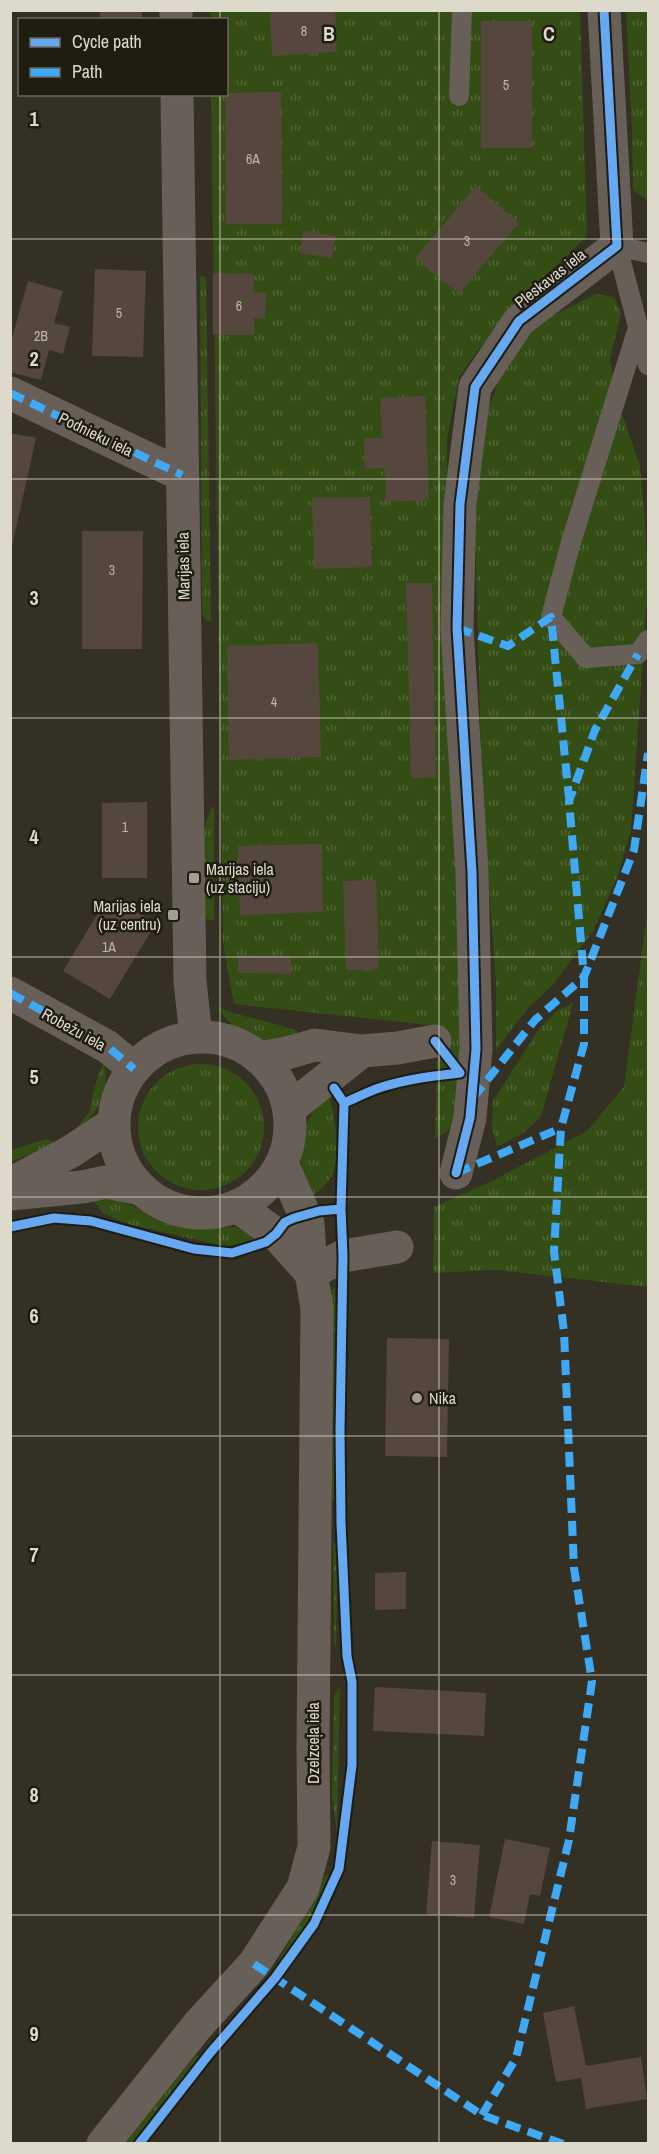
<svg xmlns="http://www.w3.org/2000/svg" width="659" height="2154" font-family="'Archivo Narrow',sans-serif">
  <style>
    .grass { fill: url(#grass-tufts) }
    .building { fill: #55473e }
    .lines { fill: none; stroke-linecap: round; stroke-linejoin: round }
    .service { stroke: #675f58; stroke-width: 20 }
    .minor { stroke: #675f58; stroke-width: 33 }
    .tertiary { stroke: #675f58; stroke-width: 33 }
    .quiet { stroke: #3fa9f5; stroke-width: 8; stroke-dasharray: 15 8; stroke-linecap: butt }
    .cycleway-casing { stroke: #1f1c12; stroke-width: 13 }
    .cycleway { stroke: #66a8f1; stroke-width: 9 }
    .grid { fill: none; stroke: #dddacc; stroke-width: 1.5; stroke-opacity: 0.55 }
    .poi-dot { fill: #a29e91; stroke: #1f1c12; stroke-width: 2 }
    .labels { text-anchor: middle; stroke-width: 5; stroke-linejoin: round; paint-order: stroke }
    .number-label { font-size: 14px; fill: #bbb5a8 }
    .street-label { font-size: 16px; fill: #dddacc; stroke: #1f1c12 }
    .poi-label { font-size: 16px; fill: #dddacc; stroke: #1f1c12; text-anchor: start }
    .grid-label { font-size: 20px; text-anchor: middle; font-weight: bold; fill: #dddacc; stroke: #1f1c12; stroke-width: 5; stroke-linejoin: round; paint-order: stroke }
  </style>
  <defs>
    <pattern id="grass-tufts" width="24" height="20" patternUnits="userSpaceOnUse" patternTransform="scale(1.5)"><rect width="24" height="20" fill="#344d14"/><path d="M3 7l-1-3M5 7V3M7 7l1-3M15 17l-1-3M17 17v-4M19 17l1-3" fill="none" stroke="#516635"/></pattern>
  </defs>
  <rect width="100%" height="100%" fill="#343023"/>
  <path class="grass" d="M210 11H580L587 236 530 291 478 350 459 377 447 438 448 608 463 1114 450 1129 435 1139 438 1026 234 1004 223 943 211 95 226 94V20L211 19Z
    M626 11H648V201L633 190 632 128Z
    M203 276 206 277 211 621H207L203 616 202 608 200 285V277Z
    M596 294 614 297 621 313 610 360 619 405 640 466 645 520 648 583 631 830 617 878 593 931 553 985 528 1008 496 1050V983L482 789 475 524 484 421 504 367 540 322Z
    M214 805V921L206 919 204 913C204 885 197 827 214 805Z
    M648 906V1287L496 1270 433 1273 434 1207 494 1180 587 1131 624 1087Z
    M573 1003 541 1116 525 1132 497 1147 492 1127 493 1101 539 1029 557 1011Z
    M217 1007C243 1018 271 1021 297 1031L300 1038C289 1039 277 1042 266 1042 245 1042 228 1022 217 1007Z
    M104 1063C105 1071 107 1080 105 1087 102 1107 87 1123 73 1134L89 1112 98 1074Z
    M138 1127a63 63 0 1 1 126 0a63 63 0 1 1-126 0Z
    M329 1094C334 1112 341 1155 333 1173 329 1183 320 1190 311 1197 295 1154 295 1127 329 1094Z
    M47 1139 56 1143 11 1162V1150Z
    M92 1199H116L168 1221 205 1228 235 1227 260 1239 245 1244 224 1246 124 1223 103 1213Z
    M335 1288 338 1499 332 1500 330 1290Z
    M338 1542 336 1648 334 1642 333 1543Z
    M340 1686 337 1834 332 1796 334 1696Z
    M334 1872 310 1920 276 1965 326 1875Z
    M196 2055 203 2057 134 2143 124 2144Z"/>
  <path class="building" d="M100 10H142V20H100Z
    M270 10H335L337 52 272 56Z
    M481 21H532V148H481Z
    M281 92 282 224H226L225 94 226 93Z
    M476 186 519 223 459 294 415 258Z
    M303 231 336 236 332 258 300 253Z
    M95 269 146 271 143 357 92 356Z
    M213 273 254 274 253 292 266 293 265 318H254V335H213Z
    M28 281 63 291 54 323 70 327 63 354 49 350 41 380 10 372V345Z
    M425 396 429 500 386 502 385 468 365 469 364 438H382L380 398Z
    M10 433 36 438 11 551H10Z
    M370 497 372 567 314 569 312 498Z
    M82 531H143L142 649H82Z
    M406 583H432L436 777 411 778Z
    M318 643 321 757 229 760 227 646Z
    M147 802V878H102V803Z
    M322 844 323 912 240 915 238 846Z
    M376 880 379 969 346 970 343 881Z
    M126 905 156 923 110 999 63 971 102 906Z
    M238 955 291 956V974L238 973Z
    M387 1338 449 1339 447 1457 385 1456Z
    M406 1572V1609L375 1610V1573Z
    M375 1687 486 1693 484 1736 373 1731Z
    M505 1839 550 1848 540 1896 530 1894 524 1924 489 1917Z
    M432 1841 480 1845 474 1918 426 1914Z
    M574 2006 586 2066 641 2057 647 2099 586 2109 581 2078 556 2082 543 2013Z"/>
  <g class="lines">
    <path class="service" d="M459 96 462 10
      M648 253 617 246 648 365
      M638 328 571 542 551 617 586 658 638 654 648 640"/>
    <path class="minor" d="M10 393 182 475
      M10 993 108 1047 134 1069
      M259 1058 287 1053 315 1045 362 1051 398 1048 435 1041
      M289 1109 362 1051
      M456 1173 470 1118 476 1049 472 872 457 628 460 504 475 387 519 321 617 246 604 10
      M237 1206 276 1234 311 1273
      M311 1273 343 1256 397 1247
      M103 2144 198 2025 254 1964 303 1888 314 1847 313 1748 317 1308 311 1273 308 1223 282 1163"/>
    <path class="tertiary" d="M176 10V20
      M177 94 190 981 196 1037
      M114 1125a88 88 0 1 1 176 0a88 88 0 1 1-176 0Z
      M10 1184 70 1152 114 1123
      M10 1194 82 1187 106 1182 142 1189"/>
    <path class="quiet" d="M10 393 182 475
      M457 628 508 646 551 617 569 798
      M10 993 108 1047 134 1069
      M473 1098 535 1020 584 977 634 850 648 753
      M456 1173 561 1128
      M254 1964 482 2115 563 2144
      M482 2115 516 2058 569 1840 592 1681 574 1568 564 1332 554 1251 561 1128 584 1044V977L569 801 595 730 638 654"/>
    <g class="cycleway-casing">
      <path id="cycleway" d="M344 1103C356 1098 367 1092 379 1088 406 1079 433 1076 460 1073L435 1041
        M456 1173 470 1118 476 1049 472 872 457 628 460 504 475 387 519 321 617 246 604 10
        M10 1227 54 1218 91 1221 194 1249 232 1253 266 1242 276 1234 285 1222 294 1218 319 1211 341 1209
        M139 2144 210 2053 275 1978 314 1924 339 1869 352 1765V1682L347 1656 341 1523 340 1431 343 1256 341 1209 344 1103 334 1088"/>
    </g>
    <use href="#cycleway" class="cycleway"/>
  </g>
  <path class="grid" d="M220 10V20M439 10V2144M220 94V2144M10 239H648M10 479H648M10 718H648M10 957H648M10 1197H648M10 1436H648M10 1675H648M10 1915H648"/>
  <g class="poi-dot">
    <rect x="188" y="872" width="12" height="12" rx="3"/>
    <rect x="167" y="909" width="12" height="12" rx="3"/>
    <circle cx="417" cy="1398" r="6"/>
  </g>
  <g class="labels">
    <g class="number-label">
      <text x="304" y="36">8</text>
      <text x="506" y="90">5</text>
      <text x="253" y="164">6A</text>
      <text x="467" y="246">3</text>
      <text x="239" y="311">6</text>
      <text x="119" y="318">5</text>
      <text x="41" y="341">2B</text>
      <text x="112" y="575">3</text>
      <text x="274" y="707">4</text>
      <text x="125" y="832">1</text>
      <text x="109" y="952">1A</text>
      <text x="453" y="1885">3</text>
    </g>
    <g class="street-label">
      <text transform="translate(550 278) rotate(-38)" y="6">Pleskavas iela</text>
      <text transform="translate(96 434) rotate(26)" y="6">Podnieku iela</text>
      <text transform="translate(183 566) rotate(-91)" y="6">Marijas iela</text>
      <text transform="translate(74 1029) rotate(29)" y="6">Robežu iela</text>
      <text transform="translate(313 1743) rotate(-90)" y="6">Dzelzceļa iela</text>
    </g>
    <g class="poi-label">
      <text x="206" y="875">Marijas iela<tspan x="206" dy="18">(uz staciju)</tspan></text>
      <text x="161" y="912" text-anchor="end">Marijas iela<tspan x="161" dy="18">(uz centru)</tspan></text>
      <text x="429" y="1404">Nika</text>
    </g>
  </g>
  <g class="grid-label">
    <text x="329" y="41">B</text>
    <text x="549" y="41">C</text>
    <text x="34" y="126">1</text>
    <text x="34" y="366">2</text>
    <text x="34" y="605">3</text>
    <text x="34" y="844">4</text>
    <text x="34" y="1084">5</text>
    <text x="34" y="1323">6</text>
    <text x="34" y="1562">7</text>
    <text x="34" y="1802">8</text>
    <text x="34" y="2041">9</text>
  </g>
  <rect width="659" height="2154" fill="none" stroke="#dddacc" stroke-width="24"/>
  <rect x="18" y="18" width="210" height="78" fill="#1f1c12" stroke="#6b685c" stroke-width="1.5"/>
  <rect x="30" y="38" width="30" height="9" fill="#66a8f1" stroke="#6b685c" stroke-width="1.5"/>
  <text x="72" y="48" font-size="18" fill="#dddacc">Cycle path</text>
  <rect x="30" y="68" width="30" height="9" fill="#3fa9f5" stroke="#6b685c" stroke-width="1.5"/>
  <text x="72" y="78" font-size="18" fill="#dddacc">Path</text>
</svg>
